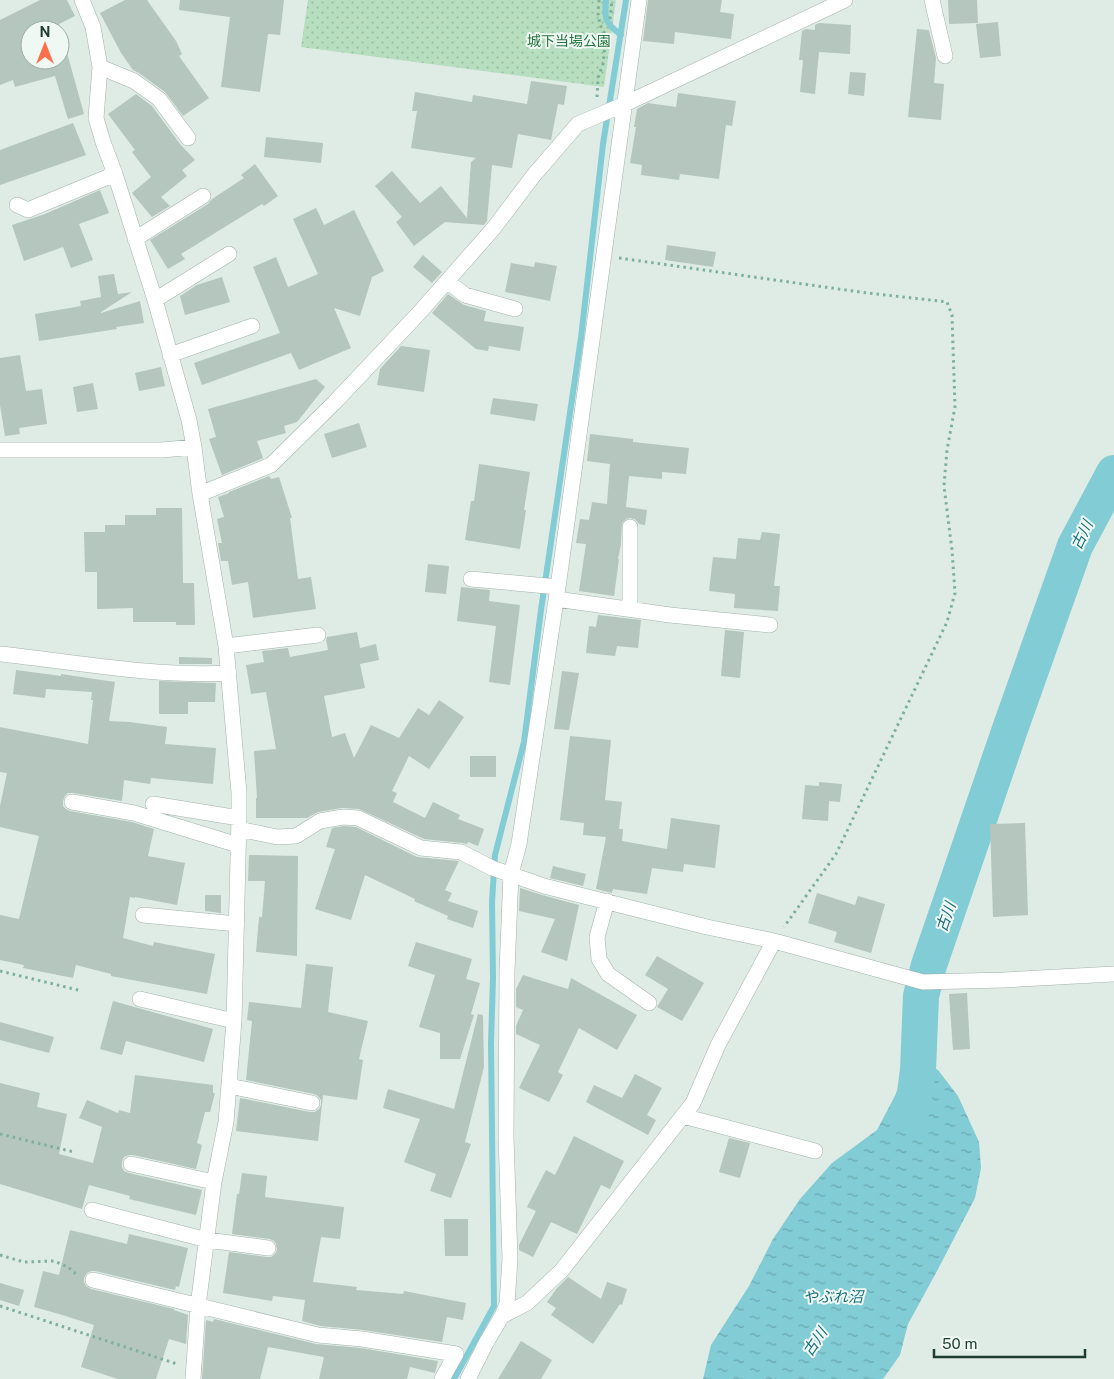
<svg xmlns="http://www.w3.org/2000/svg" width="1114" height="1379" font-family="'Public Sans','Noto Sans JP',sans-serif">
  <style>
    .park { fill: url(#park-dots) }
    .water { fill: url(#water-ripples) }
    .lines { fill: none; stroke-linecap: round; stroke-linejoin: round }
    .stream { stroke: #82ccd5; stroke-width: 6 }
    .river { stroke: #82ccd5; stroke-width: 36 }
    .building { fill: #b4c6be; fill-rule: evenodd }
    .street-casing { stroke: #a2b3ac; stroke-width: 16 }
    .path { stroke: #7db19e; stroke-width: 3; stroke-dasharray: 2.5 4; stroke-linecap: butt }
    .street { stroke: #fff; stroke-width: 15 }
    .labels { text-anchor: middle; stroke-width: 4; stroke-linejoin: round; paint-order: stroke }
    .park-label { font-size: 14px; fill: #267541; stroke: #eff8f3 }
    .water-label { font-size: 15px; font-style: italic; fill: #156f7b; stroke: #eff8f3 }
  </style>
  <defs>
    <pattern id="park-dots" width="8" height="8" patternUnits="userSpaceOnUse" patternTransform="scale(1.25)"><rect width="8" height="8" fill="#b6debf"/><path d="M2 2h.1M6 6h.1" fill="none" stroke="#9cbfa5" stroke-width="1.8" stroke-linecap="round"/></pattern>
    <pattern id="water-ripples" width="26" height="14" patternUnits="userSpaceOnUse" patternTransform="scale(1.25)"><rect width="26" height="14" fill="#82ccd5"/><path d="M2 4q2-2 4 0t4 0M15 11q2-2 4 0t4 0" fill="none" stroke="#6aa7ad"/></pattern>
  </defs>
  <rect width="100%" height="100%" fill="#dfebe5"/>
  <path class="park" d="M308 0H616L604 87 301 47Z"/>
  <path class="water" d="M924 1063 938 1070 958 1096 979 1142 981 1168 975 1198 937 1271 908 1324 900 1355 883 1379H703L711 1345 749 1286 773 1239 800 1199 832 1163 877 1130 898 1090 911 1074Z"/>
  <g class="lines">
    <path class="stream" d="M606 0C604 19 605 23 621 35
      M454 1379 494 1306 491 1043 493 978 492 902 495 855 524 742 541 610 581 338 603 144 626 0"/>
    <path class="river" d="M908 1116 915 1093 918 1070 921 996 929 965 1010 729 1075 546 1114 473"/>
  </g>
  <path class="building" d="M40 0H67L75 16 59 24 84 114 68 119 55 76 15 87 13 80 0 85V20ZM30 30H60V60H30Z
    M125 0H147L176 41 182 54 179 56 209 98 183 116 165 92 139 73 133 70 121 53 100 13Z
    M180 0H284L280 35 268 34 260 92 221 87 230 17 179 10Z
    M648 0H722L720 12 734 14 731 39 675 32 674 44 643 41Z
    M948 0H977L978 23 949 24Z
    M998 22 1001 56 980 58 976 24Z
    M819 23 851 25 850 54 819 52 815 94 800 92 803 60H799L802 31 806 29 815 30V25Z
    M917 29 929 30 936 58 934 83 944 84 941 120 908 117Z
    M850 72 866 73 864 96 848 94Z
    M531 81 567 86 564 105 558 104 551 140 518 134 512 168 492 165 487 221 484 225 445 222 414 246 396 222 402 217 375 186 392 171 420 203 441 186 467 218 471 162 476 158 411 148 417 111H412L415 92 472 102 473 95 527 104Z
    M678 93 736 101 732 126 726 125 719 179 680 174 679 180 641 175 642 165 630 163 636 127H634L637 109 648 103 676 107Z
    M136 94 152 106 180 144 195 160 182 170 187 176 161 197 170 206 152 217 132 193 151 177 132 152 135 150 108 114Z
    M73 123 86 155 0 185V150Z
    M266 137 323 143 321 163 264 157Z
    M255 164 278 196 264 206 262 204 181 254 185 259 168 269 150 240 208 204 212 199 244 178 241 175Z
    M100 190 109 213 79 224 93 260 71 268 63 247 24 261 12 225 45 214Z
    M316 208 324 225 354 210 384 271 372 277 360 316 334 308 351 348 299 370 291 353 202 385 194 363 280 333 253 267 276 257 288 287 318 274 293 219Z
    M667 245 716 252 713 267 665 260Z
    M423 255 442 272 432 283 413 267Z
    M535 262 557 266 550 301 505 292 511 263 534 267Z
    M114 274 118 294 132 292 101 312V313L140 301 144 323 116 327 117 329 39 341 35 314 81 306 80 301 101 297 98 276Z
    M222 277 230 302 185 315 180 296 197 285Z
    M448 294 464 305 486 311 484 321 524 327 520 351 489 346 488 351 476 349 432 313Z
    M401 346 430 350 424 392 377 385 380 369Z
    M20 355 26 391 42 389 47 424 19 428 20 434 5 436 0 405V358Z
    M161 367 165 386 139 391 135 373Z
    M316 379 325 387 297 422 284 426 286 433 257 441 263 458 222 475 209 439 216 437 208 409Z
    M93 383 98 409 77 412 73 387Z
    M493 398 538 404 535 421 490 414Z
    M359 423 367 447 332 458 324 434Z
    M590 434 633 439V442L689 448 686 474 662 472V479L629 476 626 507 647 510 645 525 639 524 635 519 630 518 626 519 622 523 621 544 618 559H619L614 596 579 591 586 544 576 543 580 519 589 520 592 502 607 504 610 464 587 461Z
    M479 464 530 472 524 510H526L520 549 465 540 471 501H474Z
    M269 476 271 479 279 477 292 518H290L298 579 311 577 316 609 253 618 248 582 232 585 228 561H221L218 543H222L217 519 224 517 218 497 229 493V492Z
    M156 508H182L183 583H194L195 625H176V622H133V608L97 609V572H85L84 532H105V525H125V515H156Z
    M762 532 780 534 774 586H780L778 611 734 608 735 594 709 591 713 557 736 559 738 538 760 540Z
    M428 564 449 566 446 594 425 592Z
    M461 587 490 590 489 601 520 605 510 685 489 682 496 626 457 621Z
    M598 615 641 620 638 648 617 646 615 656 586 653 589 626 596 627Z
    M725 630 744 632 740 678 721 676Z
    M357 632 360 648 376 644 379 660 360 664 365 688 324 696 332 737 345 733 354 758 371 725 399 738 418 708 429 715 439 700 464 717 429 769 409 756 392 791 397 793 393 802 425 818 433 802 460 815 458 819 484 829 478 846 468 842 467 844 462 843 424 839 359 809 342 808 318 812 307 818H256V798H257L254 751 276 749 266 692 251 694 246 665 264 662 262 651 288 648 290 657 328 650 326 640 327 637Z
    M179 657 212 658V664H179Z
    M16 670 61 676V674L115 682 109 721 129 722 167 727 165 744 216 748 213 784 151 778 150 784 124 780 122 801 73 793H68L65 796 63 801V806L66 809 70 811 132 822 154 829 148 856 185 863 177 905 135 897V898L130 897 123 938 153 946 154 942 215 954 207 994 111 976V974L76 965 73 978 23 968 24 965 0 960V915L19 919 39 836 0 827V806L7 773 0 772V727L88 744 93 700H91L92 692 46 689 45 698 13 694Z
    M562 671 579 673 569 730 554 729Z
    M159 681 216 683 215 702H188V714H159Z
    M570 736 611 740 605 800 622 802 619 829H623L622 841 667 849 671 818 720 825 715 868 684 864 683 872 652 868 647 894 613 889 612 893 596 889 606 837 583 835 584 823 560 820Z
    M470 756H496V777H470Z
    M819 782 842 784 840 802 829 801 828 821 802 819 805 785 819 786Z
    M1025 823 1028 915 993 917 990 824Z
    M344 826 356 827 417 857 459 861 445 890 452 893 448 901 478 911 473 928 447 919 448 916 414 901 415 899 365 875 351 920 315 909 335 849 326 847 332 828Z
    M249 855 298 856 297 956 256 952 259 917H262L265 881H248Z
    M553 866 586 874 583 886 550 878Z
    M520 888 542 895 579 905 567 961 541 952 555 919 519 911Z
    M817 893 855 905 858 896 885 904 871 953 834 942 837 932 808 923Z
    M205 895H221V913L205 911Z
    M416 942 472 959 466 979 480 983 471 1014 474 1015 460 1059H440V1033L419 1027 435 975 408 966Z
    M657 956 704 983 682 1021 657 1007 668 989 645 975Z
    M306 964 333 967 328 1012 368 1021 359 1059 363 1060 357 1100 323 1095 318 1141 236 1131 240 1098 310 1112H315L319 1109 321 1105V1100L318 1096 314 1094 246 1080 252 1021 247 1020 249 1002 301 1008Z
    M523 975 568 989 571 978 637 1015 617 1050 579 1028 558 1072 563 1075 549 1102 519 1088 540 1045 516 1034V1026L523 1010 516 1007V989Z
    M967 993 970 1049 953 1050 949 994Z
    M113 1001 213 1029 204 1062 126 1041 122 1055 100 1049Z
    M478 1014 483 1015 484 1067 465 1142 471 1144 451 1198 430 1191 436 1174 404 1162 420 1119 383 1108 388 1089 454 1109Z
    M0 1022 54 1037 49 1053 0 1040Z
    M635 1074 662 1088 647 1115 656 1120 648 1135 586 1102 594 1085 622 1098Z
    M135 1075 213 1085V1093H215L210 1112H205L197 1143 202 1145 196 1169 133 1155H129L124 1157 122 1162V1167L124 1171 129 1173 202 1190 196 1215 129 1199 130 1196 89 1185 82 1209 0 1184V1083L40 1093 37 1107 67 1114 59 1154 93 1163 102 1127 79 1118 87 1100 118 1113 119 1110 130 1113Z
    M574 1136 624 1161 610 1189 601 1185 577 1234 551 1222 533 1257 519 1250V1245L536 1211 527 1207 546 1170 555 1175Z
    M729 1138 750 1143 740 1178 719 1172Z
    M242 1173 267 1176 265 1197 344 1207 340 1239 321 1237 313 1282 357 1287 356 1290 403 1294 404 1291 466 1303 463 1320 447 1317 442 1342 363 1330 320 1326 302 1321 305 1300 273 1296 272 1301 223 1293 229 1252 267 1257H271L275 1254 277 1250 276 1244 274 1241 270 1239 232 1234 237 1194H239Z
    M444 1219H468V1256H445Z
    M70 1230 127 1244 129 1234 188 1248 179 1287 176 1286 175 1290 95 1271H91L87 1273 84 1278V1282L86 1286 91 1289 174 1309V1310L188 1315 186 1344 169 1339 156 1379H118L81 1367 94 1325 59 1314 34 1307 43 1271 59 1275Z
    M568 1277 601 1299 607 1282 627 1289 622 1305 620 1304 593 1344 551 1315 556 1308 547 1302 557 1288Z
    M0 1283 24 1290 19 1306 0 1300Z
    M214 1319 316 1344 361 1348 438 1361 435 1373 410 1367 407 1379H319L324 1357 268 1347 260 1379H202L206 1320 213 1322Z
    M521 1341 552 1360 541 1379H498Z"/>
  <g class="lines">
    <g class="street-casing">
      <path id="street" d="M82 0 93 27 100 67 96 118 103 142 115 174 155 300 189 420 194 447 200 494 226 646 239 793V818L234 1021 226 1122 214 1182 198 1306 193 1379
        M932 0 945 56
        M100 67 134 81 159 99 188 138
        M17 205 28 210 115 174
        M135 239 203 196
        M447 281 465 295 515 309
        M155 300 229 254
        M170 355 252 326
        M0 450H162L194 447
        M200 494 271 465 334 403 419 313 493 229 534 175 578 124 625 104 845 0
        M630 527V609
        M471 579 558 587
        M556 599 670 615 770 625
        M226 646 318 635
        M0 654C76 662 152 677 229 673
        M72 802 134 813 238 845
        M153 804 239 818
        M239 829 277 837 296 836 320 821 343 817 358 818 421 848 461 852 492 868 544 886 707 927 774 941 923 982 1004 980 1114 974
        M607 901 597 937 599 959 608 974 649 1003
        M143 915 237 924
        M140 999 234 1021
        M229 1086 312 1103
        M683 1116 815 1151
        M131 1164 214 1182
        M92 1210 207 1240 268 1248
        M93 1280 318 1335 362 1339 456 1354 442 1379
        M502 1316 527 1303 562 1270 693 1103 718 1045 774 941
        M468 1379 486 1343 502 1316 507 1304 510 1259 506 1136 507 971 511 874 519 844 558 587 639 0"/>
    </g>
    <path class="path" d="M610 19 612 0
      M597 97 598 78 603 64 606 36 600 25 598 13 599 0
      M619 258 860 292 947 302 952 315 955 407 947 450 944 486 952 550 955 593 947 622 836 854 784 927
      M0 971 82 991
      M0 1134 74 1152
      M0 1255 24 1262 54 1261 68 1267 76 1274
      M0 1306 177 1364"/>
    <use href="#street" class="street"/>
  </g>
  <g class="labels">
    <g class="park-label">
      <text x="569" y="46">城下当場公園</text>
    </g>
    <g class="water-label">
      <text transform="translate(1082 535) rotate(-64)" y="5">古川</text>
      <text transform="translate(946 917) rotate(-71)" y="5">古川</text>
      <text x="833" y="1302">やぶれ沼</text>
      <text transform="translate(815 1342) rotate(-56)" y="5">古川</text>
    </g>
  </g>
  <g transform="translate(45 45)"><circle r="24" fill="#eff8f3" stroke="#9cada6"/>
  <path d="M0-4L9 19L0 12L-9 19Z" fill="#fb6f4d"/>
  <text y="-8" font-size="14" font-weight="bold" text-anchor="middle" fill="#1f3c33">N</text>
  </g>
  <path d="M934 1349v8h151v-8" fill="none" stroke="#1f3c33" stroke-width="2.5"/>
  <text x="942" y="1349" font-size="15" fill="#1f3c33" stroke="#eff8f3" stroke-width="4" paint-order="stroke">50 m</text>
</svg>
